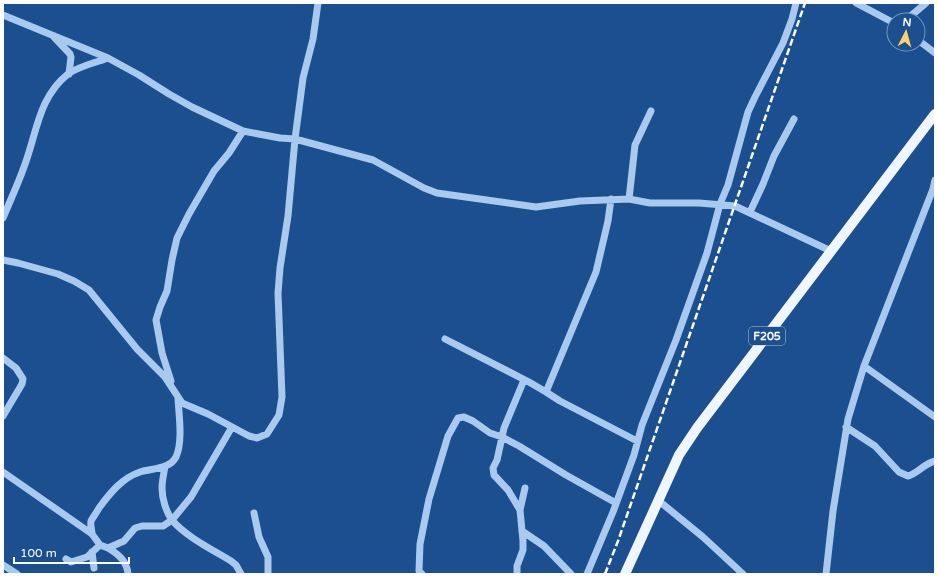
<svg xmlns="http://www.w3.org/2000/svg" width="938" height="577" font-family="'Varela Round',sans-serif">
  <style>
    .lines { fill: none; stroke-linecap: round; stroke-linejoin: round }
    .minor { stroke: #a9c9ee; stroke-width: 7 }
    .major { stroke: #f0f6ff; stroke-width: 10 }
    .rail { stroke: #fff; stroke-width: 2.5; stroke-dasharray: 7 3; stroke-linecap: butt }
    .labels { text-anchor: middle; stroke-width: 4; stroke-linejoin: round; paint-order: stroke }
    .shield { fill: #1b4f8f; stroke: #bbcadd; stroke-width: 1 }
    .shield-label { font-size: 11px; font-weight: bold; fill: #fff }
  </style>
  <rect width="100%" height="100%" fill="#1b4f8f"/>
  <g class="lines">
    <path class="minor" d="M856 3 894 23
      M3 15 108 58 139 75 169 94 192 107 243 131 280 138 295 139 373 160 424 188 437 193 536 207 580 201 629 199 650 203H699L735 206 831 251
      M906 20 926 3
      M54 37 70 54 71 57 69 74
      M918 40 935 53
      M629 199 635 145 651 111
      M750 212 763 184 774 156 794 119
      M3 218C10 201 18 184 24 167 37 133 38 98 68 74 79 66 95 63 108 58
      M3 260 18 263 58 274 74 281 89 290 137 349 165 377 182 403 208 414 249 436 257 438 267 434 279 415 282 397 278 293 280 268 288 216 295 139 303 78 313 39 318 3
      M445 339 529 382 546 392 560 401 637 441
      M3 358 16 368 23 379 22 384 3 416
      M864 366 935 417
      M171 381 162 353 156 320 160 307 167 291 172 260 177 238 189 214 214 171 229 153 243 131
      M546 392 596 272 608 221 611 199
      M846 427 875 446 899 472 908 476C919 473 923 464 935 461
      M165 466C164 473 162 481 162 488 162 498 166 512 172 520 185 536 213 550 231 561L236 565 241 574
      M3 472 92 534 100 545 108 548 124 541 135 528 142 526H163L172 520 191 497 232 427
      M659 501 703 537 743 574
      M520 510 525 488
      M254 513 259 537 268 557V574
      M522 531 544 546 571 574
      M92 534C92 530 90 525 91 521 93 517 97 512 99 508 110 493 122 478 140 472 152 468 169 470 176 457 183 442 179 415 178 399
      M108 548C118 554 127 561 128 574
      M92 552 94 568
      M66 559 71 562 87 557 100 545
      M3 565 17 574
      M422 574 419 571 420 544 429 499 448 436 458 418 464 417 473 421 490 433 502 437 519 446 566 475 616 503
      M517 574V566L523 550V541L520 510 508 490 494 475 493 468 497 460 504 428 524 380
      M587 574 613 512 634 455 642 425 676 340 707 253 720 204 728 185 748 112 755 97 783 43 792 19 796 3
      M826 574 833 511 848 419 864 366 933 189 935 180"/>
    <path class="major" d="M625 574 679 455 697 428 935 114"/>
    <path class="rail" d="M605 574 618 541 805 3"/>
  </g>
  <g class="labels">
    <rect class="shield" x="749" y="327" width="36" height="18" rx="3"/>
    <g class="shield-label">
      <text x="767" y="340">F205</text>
    </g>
  </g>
  <rect width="938" height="577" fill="none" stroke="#ffffff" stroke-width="8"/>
  <g transform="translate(906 32) rotate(6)"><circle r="19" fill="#1b4f8f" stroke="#7695bc"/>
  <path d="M0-3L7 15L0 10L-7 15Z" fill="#ffd166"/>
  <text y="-6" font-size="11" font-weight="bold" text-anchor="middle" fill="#ffffff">N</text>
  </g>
  <path d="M14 557v6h115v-6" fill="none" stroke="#ffffff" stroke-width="2"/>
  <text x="20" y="557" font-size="12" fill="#ffffff" stroke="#1b4f8f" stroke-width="3" paint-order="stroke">100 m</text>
</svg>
